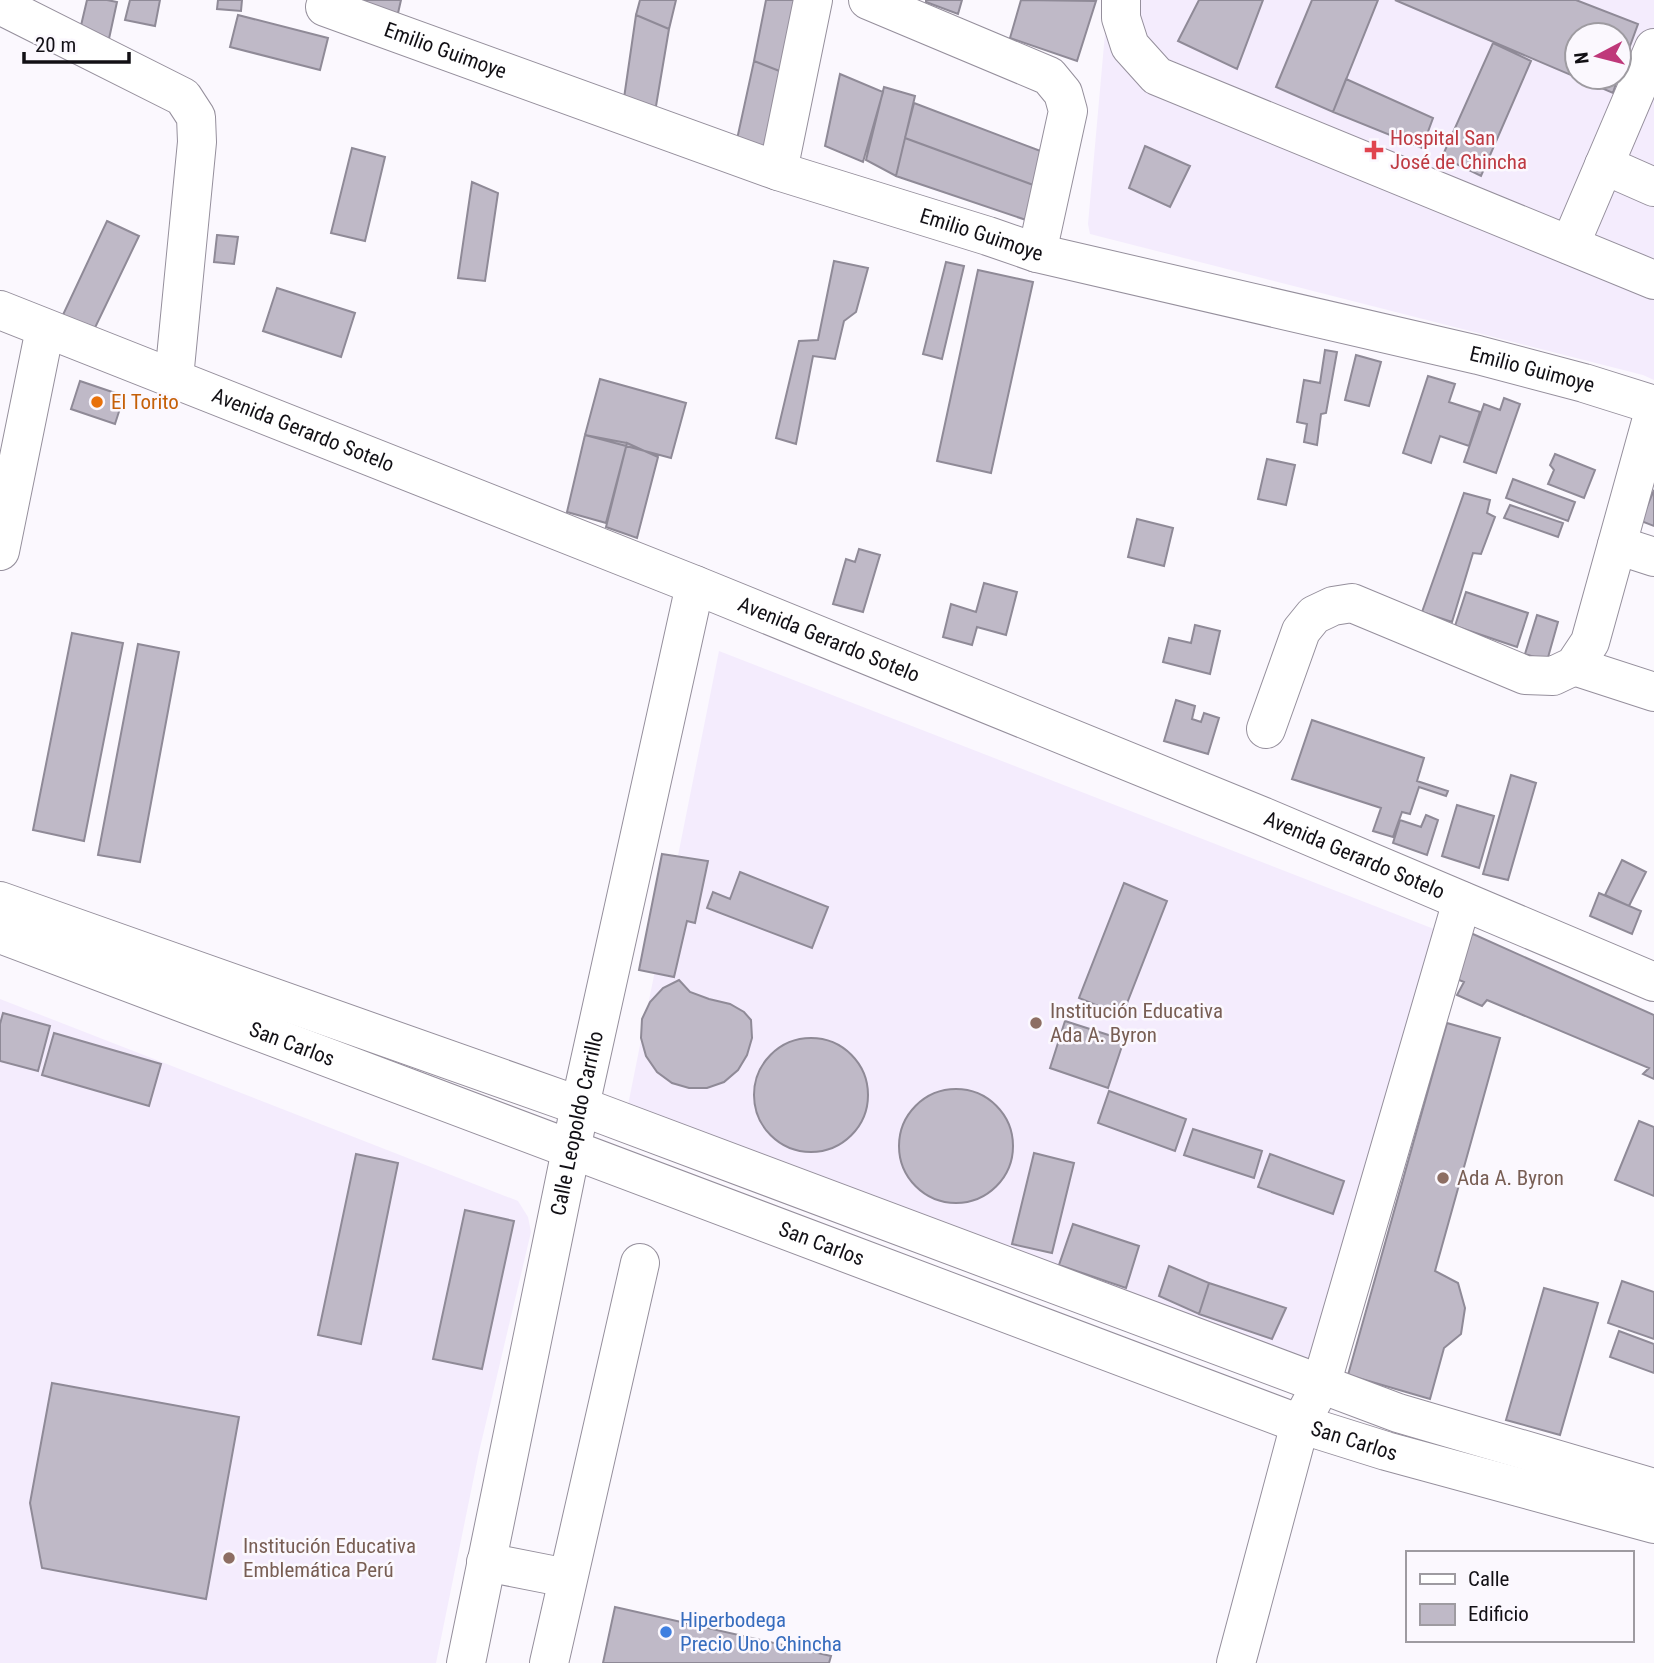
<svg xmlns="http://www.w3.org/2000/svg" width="1654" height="1663" font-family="'Roboto Condensed',sans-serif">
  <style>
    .built { fill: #f4ecfd; fill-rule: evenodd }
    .building { fill: #bfb9c7; stroke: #8f8a97; stroke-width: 2 }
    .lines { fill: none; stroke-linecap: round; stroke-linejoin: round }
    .minor-casing { stroke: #958f9c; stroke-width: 40 }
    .minor { stroke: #fff; stroke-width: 38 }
    .health-dot { fill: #e0444e; stroke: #fbf8fe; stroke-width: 2.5 }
    .food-dot { fill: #e8710a; stroke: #fbf8fe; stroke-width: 2.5 }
    .education-dot { fill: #8d6e63; stroke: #fbf8fe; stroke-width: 2.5 }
    .shop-dot { fill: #3f7fe0; stroke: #fbf8fe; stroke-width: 2.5 }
    .labels { text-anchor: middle; stroke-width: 5; stroke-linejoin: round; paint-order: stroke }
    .street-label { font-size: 21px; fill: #121015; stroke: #fbf8fe }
    .health-label { font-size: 21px; fill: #be3a42; stroke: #fbf8fe; text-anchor: start }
    .food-label { font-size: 21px; fill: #c56008; stroke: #fbf8fe; text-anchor: start }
    .education-label { font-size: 21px; fill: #785e54; stroke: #fbf8fe; text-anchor: start }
    .shop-label { font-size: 21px; fill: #366cbe; stroke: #fbf8fe; text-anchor: start }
  </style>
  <rect width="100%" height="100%" fill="#fbf8fe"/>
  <path class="built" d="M1108 0H1654V380L1643 375 1090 234 1088 224ZM1577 35H1619V77H1577Z
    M719 651 1452 936 1330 1373 627 1110Z
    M0 999 518 1201 528 1217 531 1232 479 1452 436 1663H0Z"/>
  <path class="building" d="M87 0H107L117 2 107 48 79 34Z
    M130 0H160L155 26 125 20Z
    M218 0H242L241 11 217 9Z
    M350 0H401L396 22Z
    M640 0H676L669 29 636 15Z
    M766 0H806L787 74 754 61Z
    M926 0H962L958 14 926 2Z
    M1021 0 1096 1 1077 61 1010 38Z
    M1199 0H1263L1237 69 1178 41Z
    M1312 0H1378L1333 112 1276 87Z
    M1395 0H1576L1638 24 1619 76V35H1577V77H1618L1613 93Z
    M238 15 328 38 320 70 230 47Z
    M636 15 669 29 655 112 623 105Z
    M1493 43 1531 61 1481 176 1442 157Z
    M754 61 787 74 773 153 736 144Z
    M840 74 883 92 863 162 825 146Z
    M1346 79 1433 118 1422 148 1333 112Z
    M884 87 915 96 896 176 866 160Z
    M914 103 1051 155 1047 190 905 138Z
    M905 138 1047 190 1032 222 896 176Z
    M1145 146 1190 166 1170 207 1129 188Z
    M352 148 385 157 365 241 331 233Z
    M472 182 498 193 485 281 458 278Z
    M107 221 139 236 92 334 61 319Z
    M217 235 238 237 234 264 214 262Z
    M834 261 868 268 856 312 844 321 835 359 813 356 796 444 776 438 799 341 818 340Z
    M946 262 964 266 942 359 923 354Z
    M978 270 1033 282 991 473 937 461Z
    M277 288 355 313 341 357 263 331Z
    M1325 350 1337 352 1326 413 1321 414 1317 445 1304 442 1307 424 1297 422 1304 380 1320 383Z
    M1356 355 1381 362 1369 406 1345 400Z
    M1428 376 1455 384 1449 402 1480 412 1469 446 1440 436 1431 463 1403 453Z
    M600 379 686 403 671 458 585 435Z
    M80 381 124 396 115 424 71 409Z
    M1504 398 1520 404 1496 473 1464 462 1484 404 1500 410Z
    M585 435 627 443 606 523 567 512Z
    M627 443 658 457 637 538 606 527Z
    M1555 454 1595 470 1584 498 1548 484 1554 470 1550 465Z
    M1267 459 1295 465 1286 505 1258 499Z
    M1513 479 1575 502 1568 521 1506 498Z
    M1654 490V526L1641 521Z
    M1464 493 1490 500 1487 513 1495 517 1481 554 1473 553 1452 622 1422 612Z
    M1510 505 1563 523 1558 537 1504 518Z
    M1137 519 1173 528 1164 566 1128 557Z
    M859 549 880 555 863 612 833 604 846 559 855 562Z
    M984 583 1017 592 1006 635 977 627 972 645 943 637 951 604 976 612Z
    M1466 592 1528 613 1517 647 1455 626Z
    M1537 615 1558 622 1547 661 1525 654Z
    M1195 625 1220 631 1210 674 1163 662 1169 638 1191 643Z
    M72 633 123 643 84 841 33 830Z
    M138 644 179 652 140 862 98 855Z
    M1176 700 1195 706 1192 719 1201 722 1204 713 1219 718 1208 754 1164 741Z
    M1312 720 1424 758 1417 781 1448 791 1446 796 1419 787 1410 814 1402 812 1393 837 1373 831 1381 808 1292 779Z
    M1511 775 1536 783 1508 880 1483 874Z
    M1457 805 1494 816 1479 868 1442 856Z
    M1426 815 1438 820 1427 855 1393 843 1400 820 1421 827Z
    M662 854 708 861 695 923 687 921 674 977 639 970Z
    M1622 860 1646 872 1629 906 1605 895Z
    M740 872 828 907 812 948 707 908 713 892 730 899Z
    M1124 883 1167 901 1122 1016 1079 998Z
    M1599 893 1641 911 1632 934 1590 916Z
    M1464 930 1654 1015V1079L1643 1074 1649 1068 1487 1000 1482 1006 1457 995 1464 982 1445 974Z
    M679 980 690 992 709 999 730 1004 744 1012 751 1020 752 1038 747 1055 738 1070 724 1082 707 1088H689L672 1083 657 1072 646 1056 641 1038 642 1019 650 1002 663 988Z
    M3 1013 50 1026 38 1071 0 1061V1024Z
    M1065 1021 1124 1040 1108 1088 1050 1068Z
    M1447 1023 1500 1038 1435 1271 1458 1283 1465 1308 1461 1334 1444 1348 1430 1399 1348 1375Z
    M54 1033 161 1064 149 1106 42 1075Z
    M754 1095a57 57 0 1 1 114 0a57 57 0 1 1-114 0Z
    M899 1146a57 57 0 1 1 114 0a57 57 0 1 1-114 0Z
    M1109 1091 1186 1119 1175 1151 1098 1123Z
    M1639 1121 1654 1127V1196L1615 1180Z
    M1193 1129 1262 1151 1254 1178 1184 1155Z
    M1034 1153 1074 1163 1052 1253 1012 1244Z
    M356 1154 398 1163 361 1344 318 1335Z
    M1270 1154 1344 1181 1333 1214 1258 1187Z
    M465 1210 514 1221 482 1369 433 1359Z
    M1073 1224 1139 1246 1126 1288 1059 1265Z
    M1169 1266 1209 1283 1199 1314 1159 1296Z
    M1622 1281 1654 1292V1339L1608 1323Z
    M1209 1283 1286 1308 1272 1339 1199 1314Z
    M1544 1288 1598 1303 1560 1435 1506 1420Z
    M1619 1331 1654 1344V1373L1610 1357Z
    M52 1383 239 1417 206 1599 42 1568 30 1503Z
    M615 1607 831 1656 829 1663H603Z"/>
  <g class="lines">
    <g class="minor-casing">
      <g id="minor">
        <path d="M868 0 1049 76 1063 93 1068 111 1037 253"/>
        <path d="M1121 0V18L1130 46 1157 76 1654 280"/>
        <path d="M0 5 183 97 196 117 197 142 174 378"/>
        <path id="s1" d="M325 7 778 171 988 236 1037 253 1478 355 1584 383 1654 405"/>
        <path d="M1604 165 1654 187"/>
        <path d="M778 171 813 0"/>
        <path d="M1570 245 1654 48"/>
        <path id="s2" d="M0 310 695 585 1262 816 1654 982"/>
        <path d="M1617 545 1654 557"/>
        <path d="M0 551 45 329"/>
        <path d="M1574 666 1654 692"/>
        <path d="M1266 729 1301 631 1314 615 1333 606 1352 603 1525 675 1553 676 1574 666 1590 642 1654 411"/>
        <path d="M0 901 580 1106 1398 1413 1654 1488"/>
        <path id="s3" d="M0 934 1300 1424 1386 1451 1654 1524"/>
        <path d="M486 1562 567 1578"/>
        <path id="s4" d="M466 1663 580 1106 695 585"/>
        <path d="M549 1663 640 1263"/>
        <path d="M1236 1663 1300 1424 1321 1385 1462 901"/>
      </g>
    </g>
    <use href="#minor" class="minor"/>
  </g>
  <path class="health-dot" d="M1370.5 139.5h7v7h7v7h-7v7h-7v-7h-7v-7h7z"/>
  <circle class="food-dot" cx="97" cy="402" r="7"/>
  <g class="education-dot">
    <circle cx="1036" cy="1023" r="7"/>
    <circle cx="1443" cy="1178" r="7"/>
    <circle cx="229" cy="1558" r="7"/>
  </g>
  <circle class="shop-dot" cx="666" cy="1632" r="7"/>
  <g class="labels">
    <g class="street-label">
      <text dy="7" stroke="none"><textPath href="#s1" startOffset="128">Emilio Guimoye</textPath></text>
      <text dy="7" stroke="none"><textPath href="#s1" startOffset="695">Emilio Guimoye</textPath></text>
      <text dy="7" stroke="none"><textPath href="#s1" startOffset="1262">Emilio Guimoye</textPath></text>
      <text dy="7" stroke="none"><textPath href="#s2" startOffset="326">Avenida Gerardo Sotelo</textPath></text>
      <text dy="7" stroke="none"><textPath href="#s2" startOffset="892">Avenida Gerardo Sotelo</textPath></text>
      <text dy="7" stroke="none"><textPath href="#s2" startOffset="1460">Avenida Gerardo Sotelo</textPath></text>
      <text dy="7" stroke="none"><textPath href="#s3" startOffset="312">San Carlos</textPath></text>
      <text dy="7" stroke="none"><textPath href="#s4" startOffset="551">Calle Leopoldo Carrillo</textPath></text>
      <text dy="7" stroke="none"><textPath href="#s3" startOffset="878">San Carlos</textPath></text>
      <text dy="7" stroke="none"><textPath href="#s3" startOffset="1446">San Carlos</textPath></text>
    </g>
    <g class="health-label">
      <text x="1390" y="145">Hospital San<tspan x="1390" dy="24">José de Chincha</tspan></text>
    </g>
    <g class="food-label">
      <text x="111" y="409">El Torito</text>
    </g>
    <g class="education-label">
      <text x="1050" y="1018">Institución Educativa<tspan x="1050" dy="24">Ada A. Byron</tspan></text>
      <text x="1457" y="1185">Ada A. Byron</text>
      <text x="243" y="1553">Institución Educativa<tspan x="243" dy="24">Emblemática Perú</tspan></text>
    </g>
    <g class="shop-label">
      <text x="680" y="1627">Hiperbodega<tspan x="680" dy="24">Precio Uno Chincha</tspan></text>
    </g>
  </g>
  <rect x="1406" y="1551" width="228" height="91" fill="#fbf8fe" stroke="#9e9ba1" stroke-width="2"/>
  <rect x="1420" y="1574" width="35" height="10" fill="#ffffff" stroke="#9e9ba1" stroke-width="2"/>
  <text x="1468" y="1586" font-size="21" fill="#121015">Calle</text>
  <rect x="1420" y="1604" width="35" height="21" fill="#bfb9c7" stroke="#9e9ba1" stroke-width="2"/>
  <text x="1468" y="1621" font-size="21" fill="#121015">Edificio</text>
  <g transform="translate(1598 56) rotate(263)"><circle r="33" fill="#fbf8fe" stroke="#9e9ba1" stroke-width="2"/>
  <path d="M0-5L12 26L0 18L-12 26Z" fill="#bf387a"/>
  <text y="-10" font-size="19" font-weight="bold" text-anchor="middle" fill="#121015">N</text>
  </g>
  <path d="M24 52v10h105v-10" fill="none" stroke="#121015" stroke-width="3.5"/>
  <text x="35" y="52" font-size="21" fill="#121015" stroke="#fbf8fe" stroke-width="5" paint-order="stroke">20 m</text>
</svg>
